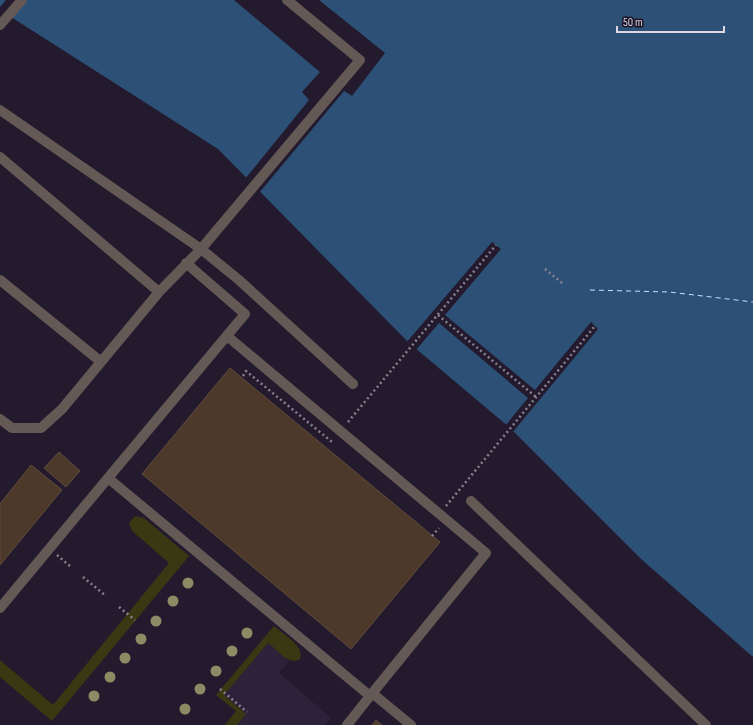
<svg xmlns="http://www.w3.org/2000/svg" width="753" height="725" font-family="'Sofia Sans Condensed',sans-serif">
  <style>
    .built { fill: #2e223b }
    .green { fill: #383912 }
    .water { fill: #2d5077 }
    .pier { fill: #231a2d }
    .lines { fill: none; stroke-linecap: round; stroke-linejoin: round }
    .ferry { stroke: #cbe2fc; stroke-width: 1; stroke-dasharray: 5 4; stroke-linecap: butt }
    .building { fill: #4c3929; stroke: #614d3d }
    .path { stroke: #888191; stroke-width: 2.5; stroke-dasharray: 2 3; stroke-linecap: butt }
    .minor { stroke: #645954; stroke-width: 10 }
    .tree { fill: #8d8b65 }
  </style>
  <rect width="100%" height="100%" fill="#231a2d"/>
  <path class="built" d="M268 643 289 661 279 673 331 718 326 725H237L246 714 224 695Z"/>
  <path class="green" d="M135 516 144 518 189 556 52 721 0 677V660L53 705 169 563 132 531 129 523Z
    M274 626C283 634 305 646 300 659 288 666 278 650 268 643L224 695 246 714 237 725H225L236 711 216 695Z"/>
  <path class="water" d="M0 0H753V657L641 559 509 427 408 342 218 149 0 10Z"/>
  <path class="pier" d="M6 0H27L11 19 0 12V7Z
    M234 0H319L385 53 352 96 344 91 259 193 245 179 309 100 302 92 320 72Z
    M492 242 501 249 445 315 535 390 591 322 598 329 512 433 505 426 528 398 439 323 415 351 406 343Z"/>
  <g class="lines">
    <path class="ferry" d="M590 290 669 292 753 302"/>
  </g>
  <path class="building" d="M230 368 440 542 351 649 142 474Z
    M59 452 80 471 66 487 44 468Z
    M31 465 62 490 0 565V504Z
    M376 720 382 725H372Z"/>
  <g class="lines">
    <path class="path" d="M545 269 562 283
      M438 315 536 397
      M243 376 246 371 332 442 333 440
      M348 422 496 245
      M446 506 595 326
      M432 536 439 528
      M57 555 71 567
      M83 577 106 596
      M119 607 135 620
      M220 689 247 712"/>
    <path class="minor" d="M0 25 22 0
      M0 110 201 249 239 280 353 384
      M0 157 159 292
      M0 280 100 361
      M227 336 486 553 370 696
      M0 419 12 428H41L62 409 159 292 201 249 360 60 287 0
      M108 478 245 314 186 263
      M471 501 706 725
      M0 608 108 478 370 696 347 725
      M372 693 411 725"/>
  </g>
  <g class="tree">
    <circle cx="188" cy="583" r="5.5"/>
    <circle cx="173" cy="601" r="5.5"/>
    <circle cx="156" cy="621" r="5.5"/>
    <circle cx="247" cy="633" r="5.5"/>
    <circle cx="141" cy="639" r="5.5"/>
    <circle cx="232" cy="651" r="5.5"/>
    <circle cx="125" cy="658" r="5.5"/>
    <circle cx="216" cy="671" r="5.5"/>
    <circle cx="110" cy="677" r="5.5"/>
    <circle cx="200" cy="689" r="5.5"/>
    <circle cx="94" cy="696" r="5.5"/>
    <circle cx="185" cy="709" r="5.5"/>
  </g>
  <path d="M617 26v6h107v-6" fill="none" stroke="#ddd7e4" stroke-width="2"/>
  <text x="623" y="26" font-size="12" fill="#ddd7e4" stroke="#1a1123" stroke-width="3" paint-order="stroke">50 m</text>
</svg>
